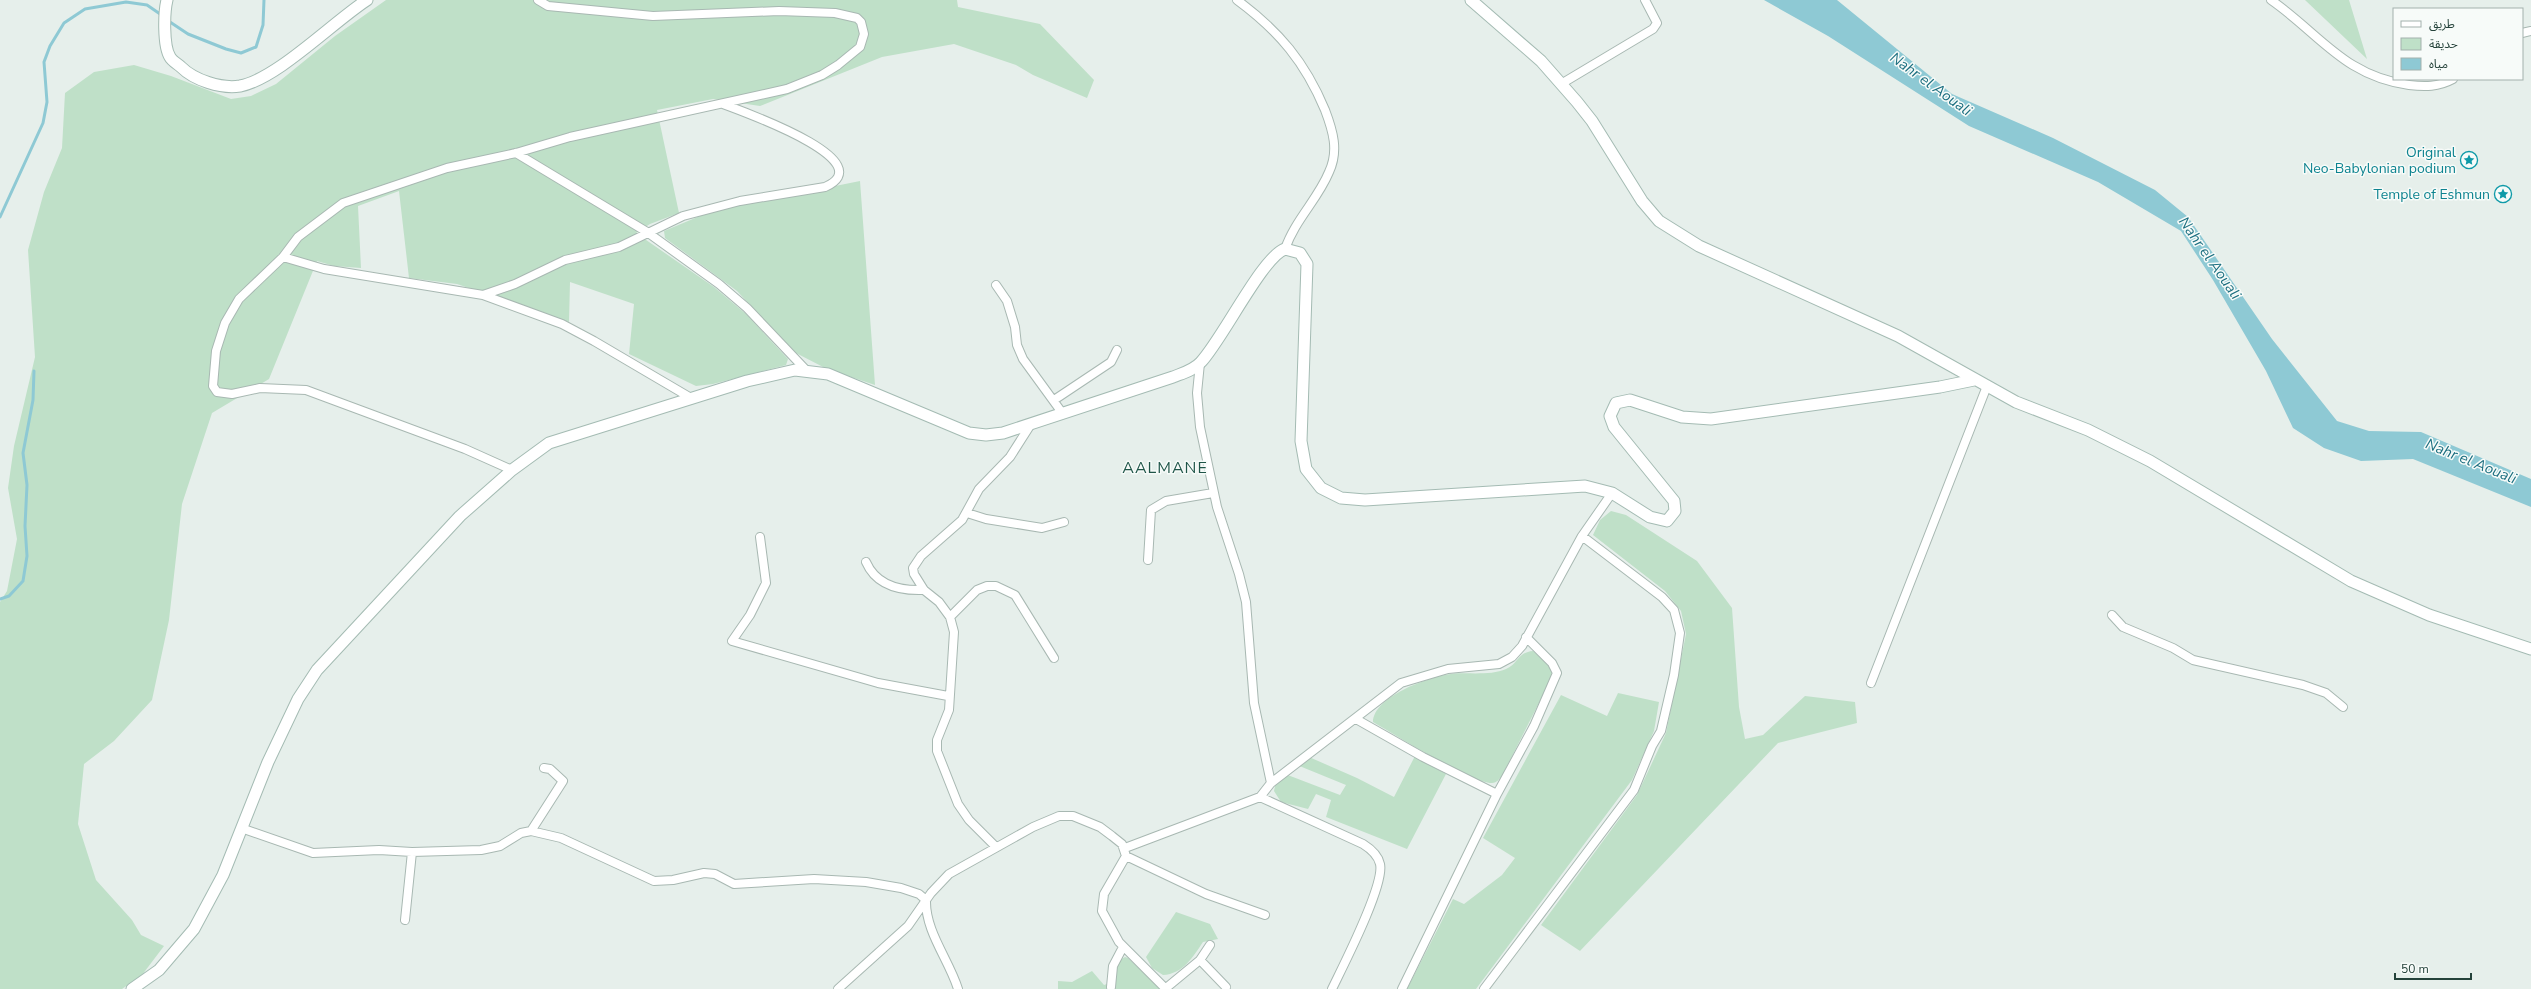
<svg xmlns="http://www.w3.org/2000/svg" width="2531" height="989" font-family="'Nunito Sans','Noto Sans Arabic',sans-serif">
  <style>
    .green { fill: #bfe0c8 }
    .water { fill: #8ec9d4 }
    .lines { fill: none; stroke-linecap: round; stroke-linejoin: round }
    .stream { stroke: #8ec9d4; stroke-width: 3 }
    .street-casing { stroke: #a8b8b2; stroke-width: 10 }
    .secondary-casing { stroke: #a4bbb3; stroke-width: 13 }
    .street { stroke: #fff; stroke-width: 8 }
    .secondary { stroke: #fff; stroke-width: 11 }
    .labels { text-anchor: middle; stroke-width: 3; stroke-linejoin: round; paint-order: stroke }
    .culture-label { font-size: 14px; fill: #0d838f; stroke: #f7fbf9; text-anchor: end }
    .water-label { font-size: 15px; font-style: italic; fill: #1c6f80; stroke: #f7fbf9 }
    .quarter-label { font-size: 16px; letter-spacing: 1px; fill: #1f5548; stroke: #f7fbf9 }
  </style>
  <rect width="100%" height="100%" fill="#e6efeb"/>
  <path class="green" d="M386 0H957L958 7 1040 24 1094 80 1087 98 1033 75 1016 65 954 44 882 57 760 106 713 99 657 110 679 213 650 224 636 233 714 287 746 314 788 359 786 365 713 384 696 386 629 354 634 304 570 282 569 322 457 284 409 278 399 191 358 206 361 268 334 266 317 261 269 379 212 413 182 504 169 620 152 700 114 741 84 764 78 824 96 880 132 920 141 935 164 946 142 975 122 989H0V602L7 591 17 539 8 488 14 446 35 357 28 250 44 192 62 148 65 93 94 72 134 65 171 76 231 99 251 96 276 84 335 36Z
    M2305 0H2349L2367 59Z
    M860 181 875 385 827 369 794 352 737 291 665 238 664 231 712 211Z
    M1611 511 1626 515 1697 561 1732 608 1739 707 1745 739 1763 735 1805 696 1855 702 1857 723 1778 743 1580 951 1541 925 1637 795 1666 733 1686 634 1681 611 1665 591 1593 535 1600 520Z
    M1533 651C1543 658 1552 665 1552 677L1502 776C1499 779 1497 783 1492 783 1473 784 1394 734 1373 722 1374 696 1429 677 1451 674 1468 672 1491 676 1506 669 1518 664 1518 652 1533 651Z
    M1618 693 1659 702 1654 731 1632 780 1476 989H1407L1453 899 1464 904 1502 875 1515 858 1483 838 1561 695 1607 716Z
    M1415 756 1446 774 1407 849 1326 817 1331 800 1316 794 1308 809 1281 802 1274 791 1276 781 1285 774 1340 795 1346 785 1297 765 1309 757 1357 778 1394 797Z
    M1176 912 1210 924 1218 939 1203 942C1193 957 1183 974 1163 975L1152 968 1146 957Z
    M1125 957 1128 958 1161 989H1058V981L1072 982 1092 971 1104 985 1113 982C1114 972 1115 962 1125 957Z"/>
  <path class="water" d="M1764 0H1837L1952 94 2053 138 2155 190 2188 217 2272 339 2337 421 2369 431 2421 432 2531 479V507L2413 459 2361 461 2324 448 2293 428 2266 371 2213 280 2181 231 2098 182 1969 126 1828 36Z"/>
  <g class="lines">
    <path class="stream" d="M167 20 188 34 226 49 241 53 256 47 263 25 264 0
      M0 217 43 123 47 102 44 62 50 46 64 23 85 9 126 2 147 5 163 16
      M0 599 9 596 23 581 27 556 25 526 27 485 23 453 33 400 34 371"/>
    <g class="street-casing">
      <path id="street" d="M1237 0C1279 31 1305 62 1325 110 1333 131 1339 151 1329 172 1318 199 1295 220 1285 249
        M2271 0C2320 34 2344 76 2409 85 2425 87 2438 87 2453 79
        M2522 33 2531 31
        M1561 84 1653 29 1657 23 1645 0
        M516 153 647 232 719 284 747 308 805 369
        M283 257 324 269 483 295 562 324 594 341 691 398
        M996 285 1007 301 1015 327 1017 345 1023 359 1063 414
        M483 295 515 284 565 260 619 247 683 216 740 201 825 187C884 161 741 111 723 104
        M1200 363 1197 393 1200 427 1217 507 1239 574 1246 602 1254 703 1271 783
        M1054 400 1111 362 1117 350
        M512 470 465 449 306 390 260 388 232 394 217 392 213 386 216 351 225 323 239 299 283 257 298 237 343 203 447 168 516 153 570 137 787 89 822 75 838 65 860 47 864 34 861 22 857 18 835 13 779 11 653 16 548 6 538 0
        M967 513 986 519 1042 528 1064 522
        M760 537 766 583 750 615 732 641 878 683 948 696
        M1148 560 1151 510 1166 501 1213 493
        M866 562C876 585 900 591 924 590
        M2112 615 2123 627 2173 648 2193 660 2303 685 2326 693 2343 707
        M950 617 977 590 987 586H996L1015 595 1054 658
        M1871 683 1987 386
        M1356 719 1423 757 1497 794 1534 726 1557 673 1552 663 1526 637
        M1260 797 1363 844C1371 849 1378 855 1380 864 1385 885 1343 966 1332 989
        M241 828 313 853 379 850 412 852 481 850 500 846 521 833 531 831 561 838 654 881 673 880 704 873 715 874 734 884 814 879 866 882 901 888 919 894 926 900C925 931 949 960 958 989
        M531 831 563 781 550 769 544 768
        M996 847 969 820 958 804 937 751V740L949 710 954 632 950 617 939 602 924 590 914 574 913 568 921 556 962 520 979 489 1010 457 1031 424
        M1125 848 1260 797 1271 783 1401 683 1448 669 1499 664 1512 657 1522 646 1582 536 1612 493
        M1126 856 1206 894 1265 915
        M405 920 412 852
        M1200 960 1226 987
        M1111 987 1113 966 1123 947
        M1166 988 1200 960 1210 945
        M838 989 908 926 931 893 949 874 1033 827 1059 816H1073L1100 827 1112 836 1122 844 1126 856 1104 894 1102 911 1119 942 1166 989
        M1402 989 1497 794
        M1484 989 1634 790 1652 746 1661 731 1674 675 1680 633 1674 610 1662 597 1582 536"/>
    </g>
    <g class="secondary-casing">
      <path id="secondary" d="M167 0C164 12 163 46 170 57 172 61 178 64 181 67 194 80 221 89 240 86 277 79 333 22 367 0
        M1471 0 1541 61 1577 102 1592 121 1642 201 1659 221 1699 246 1898 336 2016 402 2088 430 2150 461 2351 581 2429 615 2531 649
        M132 989 159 970 194 929 223 875 268 762 298 699 317 670 460 516 512 470 549 443 747 381 795 370 828 374 969 433 986 435 1003 433 1173 377C1183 373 1194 370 1201 362 1222 340 1263 256 1285 249L1300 253 1307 264 1301 441 1306 469 1321 488 1341 498 1365 500 1585 486 1612 493 1650 517 1667 521 1675 511 1674 501 1614 427 1610 416 1616 403 1630 400 1682 417 1711 419 1940 387 1974 380"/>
    </g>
    <use href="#street" class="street"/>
    <use href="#secondary" class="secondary"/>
  </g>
  <defs>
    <g id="sight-ring" transform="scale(0.9)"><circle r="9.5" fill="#f7fbf9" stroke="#0f9aa8" stroke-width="1.5"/><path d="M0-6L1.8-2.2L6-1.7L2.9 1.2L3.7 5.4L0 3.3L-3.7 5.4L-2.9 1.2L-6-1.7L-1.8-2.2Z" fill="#0f9aa8"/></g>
  </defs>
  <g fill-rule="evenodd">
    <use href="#sight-ring" x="2469" y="160"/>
    <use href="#sight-ring" x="2503" y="194"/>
  </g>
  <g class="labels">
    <g class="culture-label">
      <text x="2456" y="157">Original<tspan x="2456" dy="16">Neo-Babylonian podium</tspan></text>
      <text x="2490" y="199">Temple of Eshmun</text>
    </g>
    <g class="water-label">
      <text transform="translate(1931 84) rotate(36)" y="5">Nahr el Aouali</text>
      <text transform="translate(2210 258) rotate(55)" y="5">Nahr el Aouali</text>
      <text transform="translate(2471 461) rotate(22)" y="5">Nahr el Aouali</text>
    </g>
    <g class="quarter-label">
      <text x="1165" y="473">AALMANE</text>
    </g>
  </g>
  <rect x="2393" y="8" width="130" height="72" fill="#f7fbf9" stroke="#a3b1ad"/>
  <rect x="2401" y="21" width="20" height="6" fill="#ffffff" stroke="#a3b1ad"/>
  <text x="2429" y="28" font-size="12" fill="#24423a">طريق</text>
  <rect x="2401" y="38" width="20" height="12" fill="#bfe0c8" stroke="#a3b1ad"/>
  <text x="2429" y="48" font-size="12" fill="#24423a">حديقة</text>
  <rect x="2401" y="58" width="20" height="12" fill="#8ec9d4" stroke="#a3b1ad"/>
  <text x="2429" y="68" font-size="12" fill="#24423a">مياه</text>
  <path d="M2395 973v6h76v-6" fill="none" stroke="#24423a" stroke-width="2"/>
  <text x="2401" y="973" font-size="12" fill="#24423a" stroke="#f7fbf9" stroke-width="3" paint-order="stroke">50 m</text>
</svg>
